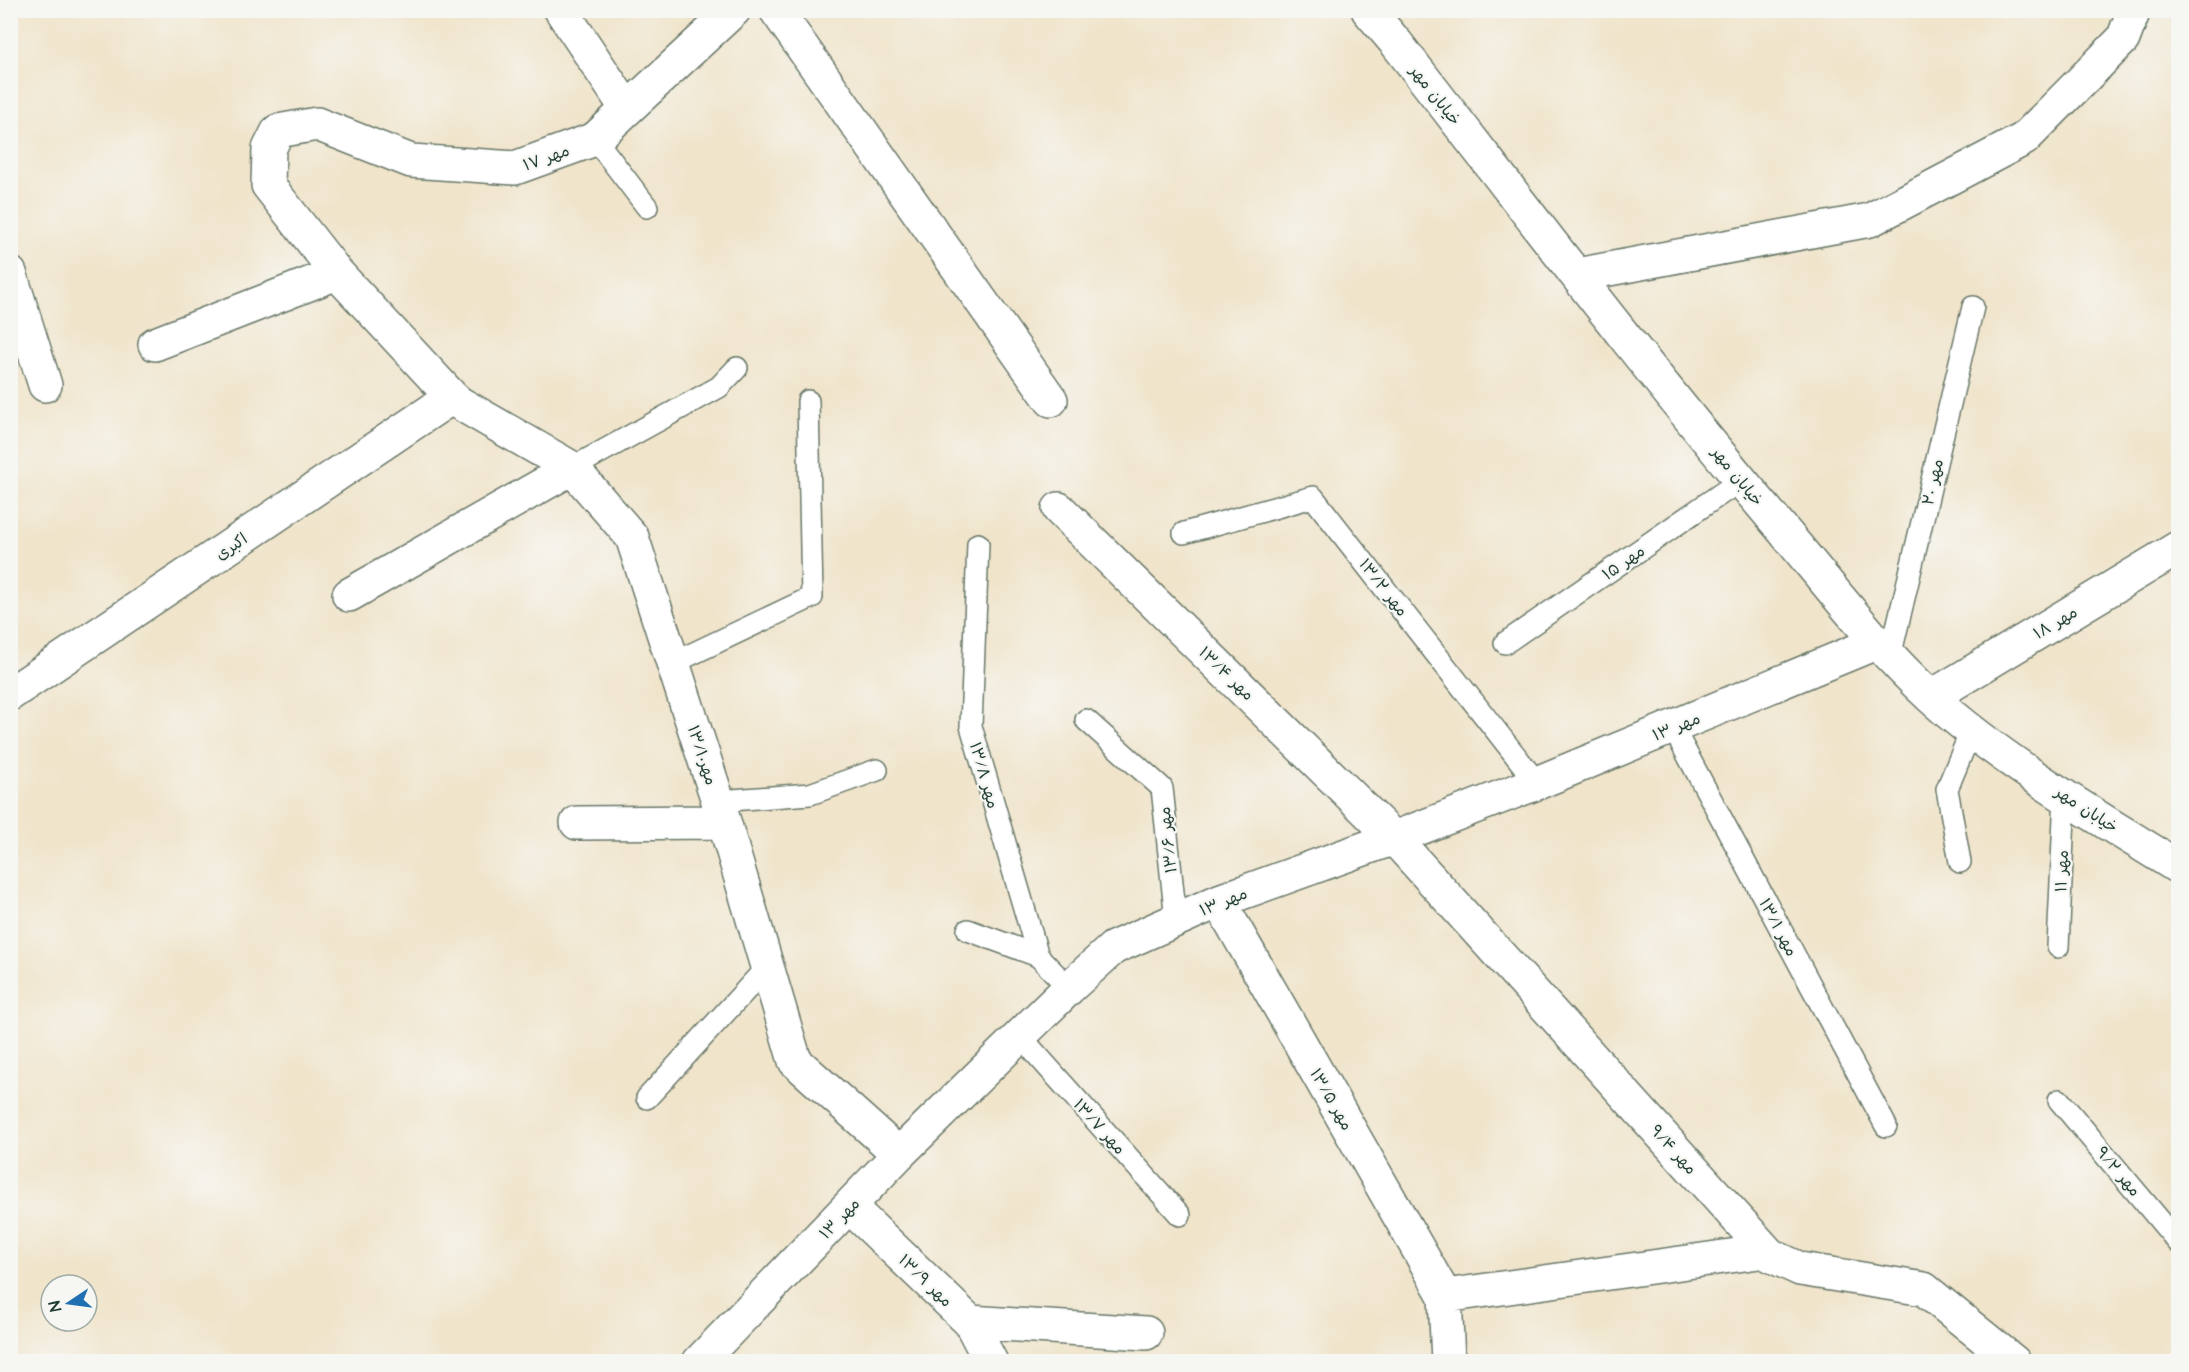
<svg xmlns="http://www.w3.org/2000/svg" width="2189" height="1372" font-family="'Architects Daughter','Playpen Sans Arabic',sans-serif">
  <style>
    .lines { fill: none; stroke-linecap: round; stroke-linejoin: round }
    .service-casing { stroke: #687768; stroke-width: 24 }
    .minor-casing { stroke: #687768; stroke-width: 36 }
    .service { stroke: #fff; stroke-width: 21 }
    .minor { stroke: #fff; stroke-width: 33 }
    .labels { text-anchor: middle; stroke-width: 4.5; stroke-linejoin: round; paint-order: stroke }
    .street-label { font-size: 16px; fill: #1f3d34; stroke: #f6f6f2 }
  </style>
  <rect width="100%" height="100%" fill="#f6f6f2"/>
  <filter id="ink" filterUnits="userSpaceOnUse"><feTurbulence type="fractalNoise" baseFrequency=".0167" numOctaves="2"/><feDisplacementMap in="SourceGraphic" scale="12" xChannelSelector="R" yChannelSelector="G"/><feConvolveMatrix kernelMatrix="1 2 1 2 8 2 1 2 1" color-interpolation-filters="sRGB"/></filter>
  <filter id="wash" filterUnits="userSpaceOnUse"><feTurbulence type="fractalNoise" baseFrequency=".008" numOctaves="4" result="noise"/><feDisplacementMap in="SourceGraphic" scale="24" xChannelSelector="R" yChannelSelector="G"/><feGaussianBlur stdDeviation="1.35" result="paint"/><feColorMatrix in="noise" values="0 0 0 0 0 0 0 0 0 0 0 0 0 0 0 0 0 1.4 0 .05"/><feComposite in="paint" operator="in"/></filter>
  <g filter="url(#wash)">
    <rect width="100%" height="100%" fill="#f0e4ca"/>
  </g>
  <g filter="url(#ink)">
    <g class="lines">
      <g class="service-casing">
        <path id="service" d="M595 139 647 207
          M572 468 719 387 737 368
          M1184 533 1313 497 1537 783
          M978 544 971 726 1038 956 1069 988
          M1505 643 1741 480
          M1890 657 1973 307
          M673 663 812 597 808 401
          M1086 720 1162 788 1176 920
          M1673 728 1886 1126
          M718 801 810 794 877 770
          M1960 862 1947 789 1971 731
          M968 930 1038 956
          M2058 947 2065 795
          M1020 1036 1180 1215
          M647 1098 767 967
          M2059 1100 2178 1242"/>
      </g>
      <g class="minor-casing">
        <path id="minor" d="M561 10 627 109
          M734 10 595 139 515 168 411 161 317 124 278 131 269 149 268 185 337 273 452 397 459 403 572 468 632 537 718 801 795 1061 899 1154
          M776 10 1051 400
          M1368 10 1397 44C1521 203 1642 364 1772 517 1824 578 1873 644 1932 698 2005 764 2095 815 2178 867
          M10 273 45 385
          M1577 275 1870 220 2024 139 2123 39 2134 10
          M155 344 337 273
          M1059 509 1394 838 1770 1255 1800 1269 1924 1289 2014 1362
          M349 595 572 468
          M10 694 452 397
          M1931 697 2178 548
          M577 823 724 822
          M1219 901 1445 1296 1448 1362
          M850 1207 970 1322 991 1362
          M1445 1296 1766 1251
          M970 1322 1146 1333
          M699 1362 899 1154 1069 988 1113 948 1219 901 1394 838 1537 783 1878 642"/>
      </g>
      <use href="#service" class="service"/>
      <use href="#minor" class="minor"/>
    </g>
  </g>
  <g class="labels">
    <g class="street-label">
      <text transform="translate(1436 95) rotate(52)" y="6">خیابان مهر</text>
      <text transform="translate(546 157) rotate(-20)" y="6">مهر ۱۷</text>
      <text transform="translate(1738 476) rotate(51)" y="6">خیابان مهر</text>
      <text transform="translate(1932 482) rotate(-77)" y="6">مهر ۲۰</text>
      <text transform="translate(231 546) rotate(-34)" y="6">اکبری</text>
      <text transform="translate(1623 562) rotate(-35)" y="6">مهر ۱۵</text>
      <text transform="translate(1384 587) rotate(52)" y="6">مهر ۱۳/۲</text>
      <text transform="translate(2055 622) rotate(-31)" y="6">مهر ۱۸</text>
      <text transform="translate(1227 673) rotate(44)" y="6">مهر ۱۳/۴</text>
      <text transform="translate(1676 726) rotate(-22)" y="6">مهر ۱۳</text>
      <text transform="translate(703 755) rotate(72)" y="6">مهر۱۳/۱۰</text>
      <text transform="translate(985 775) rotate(74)" y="6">مهر ۱۳/۸</text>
      <text transform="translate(2087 809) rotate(33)" y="6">خیابان مهر</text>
      <text transform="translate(1167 840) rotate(-96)" y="6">مهر ۱۳/۶</text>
      <text transform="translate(2061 871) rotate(-87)" y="6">مهر ۱۱</text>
      <text transform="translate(1223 901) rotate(-22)" y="6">مهر ۱۳</text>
      <text transform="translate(1779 927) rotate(62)" y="6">مهر ۱۳/۱</text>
      <text transform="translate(1332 1099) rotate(60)" y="6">مهر ۱۳/۵</text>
      <text transform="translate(1100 1126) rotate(48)" y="6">مهر ۱۳/۷</text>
      <text transform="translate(1674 1149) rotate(48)" y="6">مهر ۹/۴</text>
      <text transform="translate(2119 1171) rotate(50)" y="6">مهر ۹/۲</text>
      <text transform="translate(839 1218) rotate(-46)" y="6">مهر ۱۳</text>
      <text transform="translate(926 1280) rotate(44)" y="6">مهر ۱۳/۹</text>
    </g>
  </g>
  <rect width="2189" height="1372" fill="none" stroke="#f6f6f2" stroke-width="36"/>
  <g transform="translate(69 1303) rotate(257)"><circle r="28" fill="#f6f6f2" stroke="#a0aca6" stroke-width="1.5"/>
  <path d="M0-4.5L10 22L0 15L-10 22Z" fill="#1f6fb2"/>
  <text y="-9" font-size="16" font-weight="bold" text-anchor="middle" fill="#1f3d34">N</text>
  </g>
</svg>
